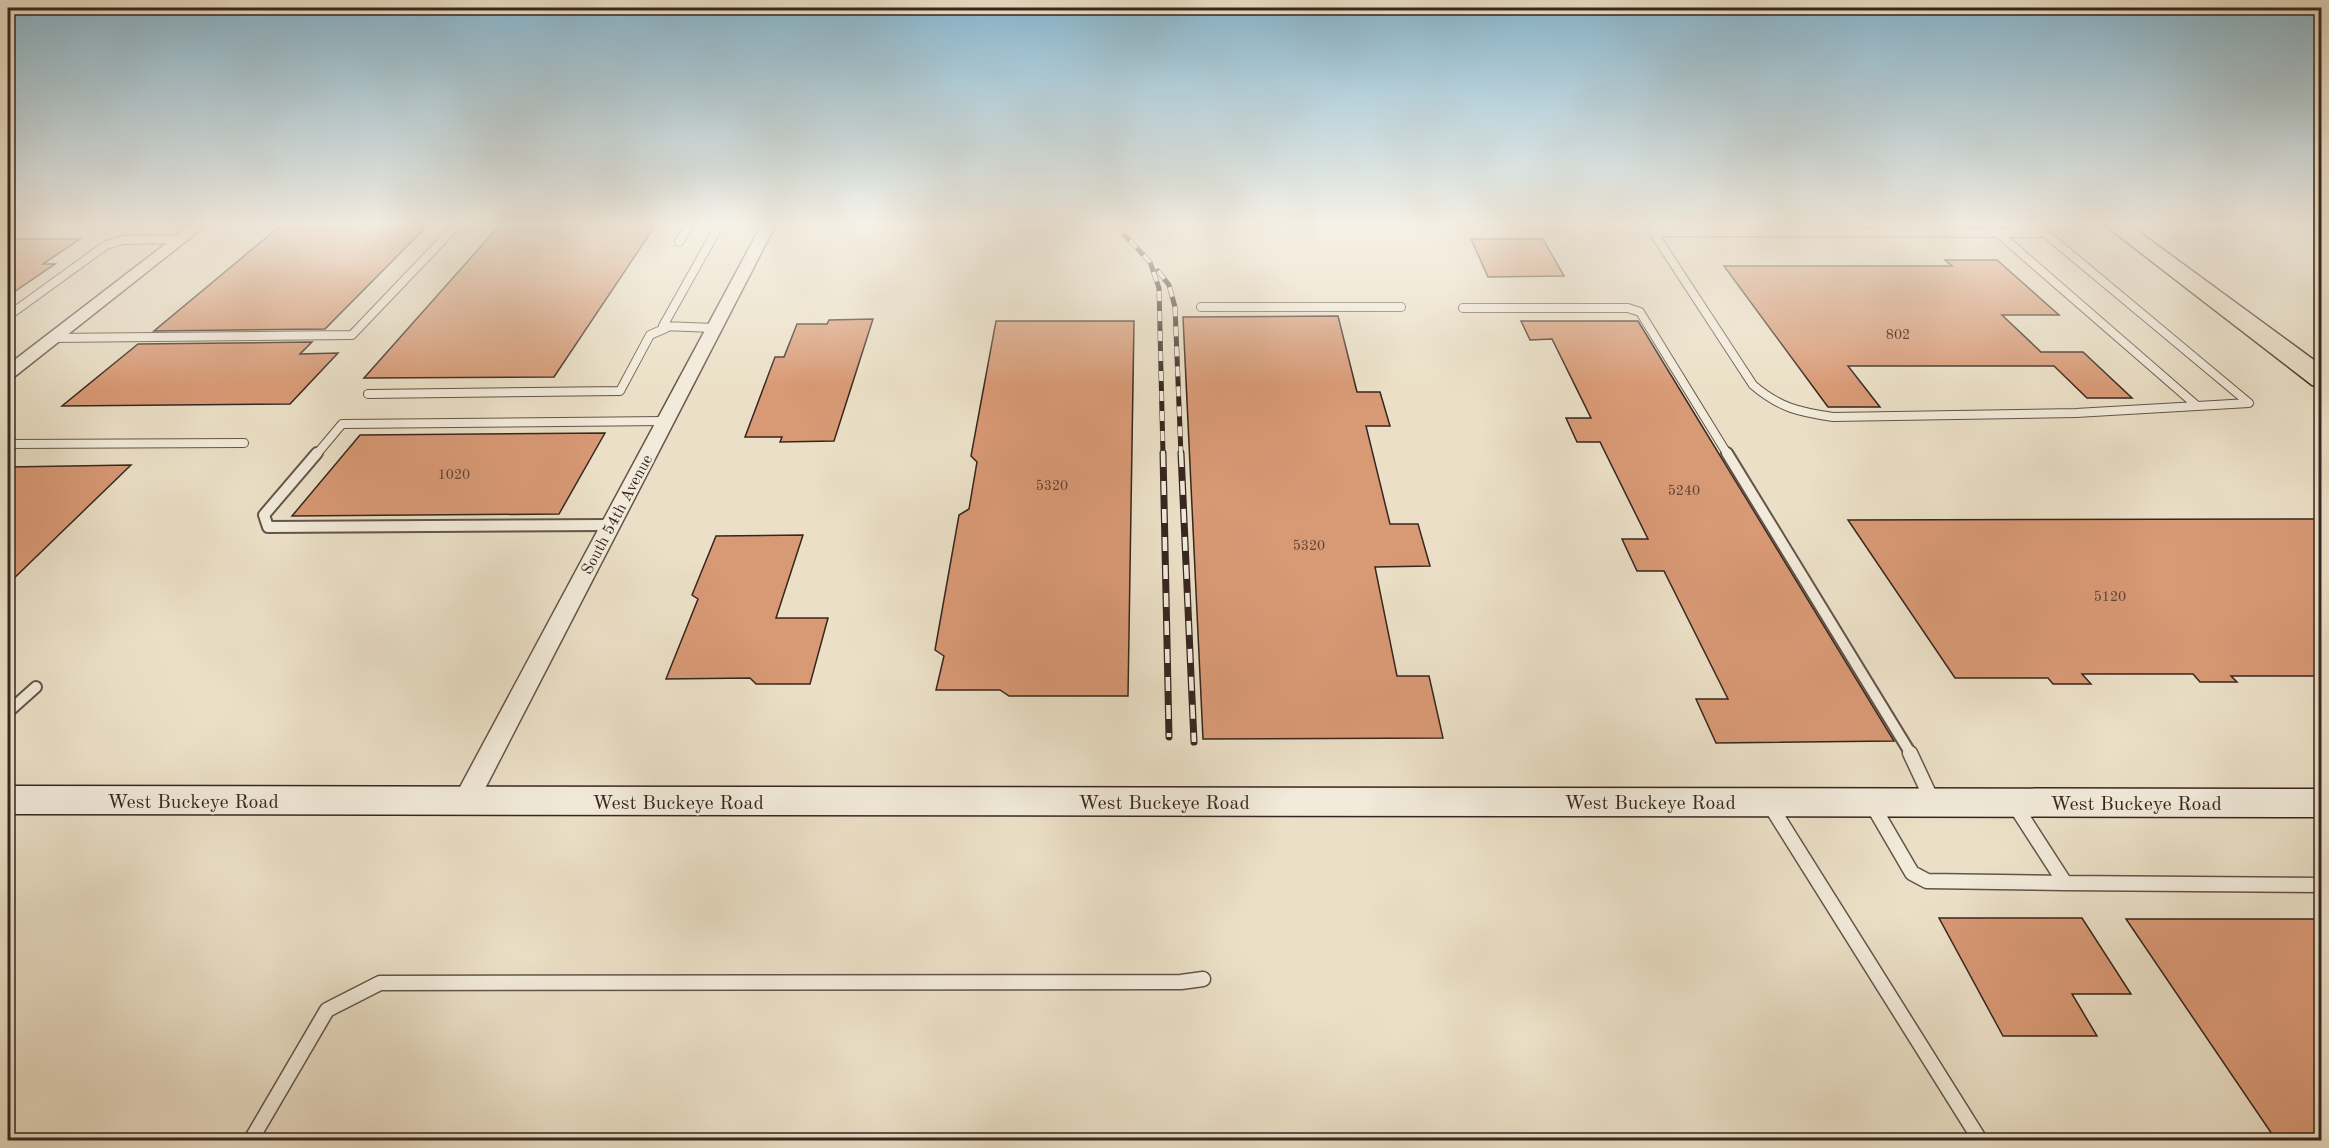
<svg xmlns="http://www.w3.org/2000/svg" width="2329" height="1148" font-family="'Old Standard TT',serif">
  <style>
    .building { fill: #d89975; stroke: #37261f; stroke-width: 1.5 }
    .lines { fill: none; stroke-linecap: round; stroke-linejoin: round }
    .lane-far2-casing { stroke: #645449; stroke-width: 10 }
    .lane-far1-casing { stroke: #645449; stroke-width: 14 }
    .lane-casing { stroke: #645449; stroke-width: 17 }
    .street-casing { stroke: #645449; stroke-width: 3 }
    .secondary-casing { stroke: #37261f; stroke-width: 3 }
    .primary-casing { stroke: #37261f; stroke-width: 3 }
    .lane-far2 { stroke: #f2ebdb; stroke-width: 8 }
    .lane-far1 { stroke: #f2ebdb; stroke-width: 10 }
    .lane { stroke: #f2ebdb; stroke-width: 14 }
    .street { fill: #f2ebdb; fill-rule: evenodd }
    .secondary { fill: #f2ebdb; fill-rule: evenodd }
    .primary { fill: #ebe0c7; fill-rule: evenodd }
    .rail-far1-casing { stroke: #37261f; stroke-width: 5 }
    .rail-casing { stroke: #37261f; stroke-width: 7 }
    .rail-far1 { stroke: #f2ebdb; stroke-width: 4; stroke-dasharray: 10; stroke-linecap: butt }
    .rail { stroke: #f2ebdb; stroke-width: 4.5; stroke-dasharray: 14; stroke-linecap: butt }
    .labels { text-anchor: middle; stroke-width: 5; stroke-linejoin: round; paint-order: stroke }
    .number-label { font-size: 14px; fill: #5f4334 }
    .street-label { font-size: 16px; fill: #37261f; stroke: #f2ebdb }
    .near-street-label { font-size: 20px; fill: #37261f; stroke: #f2ebdb }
  </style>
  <rect width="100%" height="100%" fill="#ebe0c7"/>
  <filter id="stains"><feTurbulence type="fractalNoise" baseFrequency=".00333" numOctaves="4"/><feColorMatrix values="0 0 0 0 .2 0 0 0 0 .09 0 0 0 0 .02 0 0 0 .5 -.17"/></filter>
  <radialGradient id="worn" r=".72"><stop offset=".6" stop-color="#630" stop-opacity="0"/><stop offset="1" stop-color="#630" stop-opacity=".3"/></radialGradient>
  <path class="building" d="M280 226H427L325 329 154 331Z
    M499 226H655L554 377 364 378Z
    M8 239H80L43 264H55L8 296Z
    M1471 239H1543L1564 276 1488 277Z
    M1945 260H1997L2059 315H2002L2041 352H2083L2132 398H2087L2054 366H1848L1880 407H1828L1724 266H1952Z
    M1338 316 1357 392H1380L1390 426H1366L1390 524H1418L1430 566 1375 567 1397 676H1429L1443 738 1203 739 1183 317Z
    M873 319 834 441 780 442 782 437H745L775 357H784L797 324H827L829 320Z
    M996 321H1134L1128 696H1009L1000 690H936L944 656 935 650 959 515 969 509 977 462 971 456Z
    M1521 321H1638L1894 741 1716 743 1696 699H1728L1664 571H1637L1622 539H1648L1600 442H1577L1566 418H1591L1552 339 1530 340Z
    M312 342 300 354 338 353 290 404 62 406 138 344Z
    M605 433 559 514 292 516 360 435Z
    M131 465 8 584V467Z
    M2322 519V676H2231L2237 682H2200L2193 674H2082L2091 684H2053L2048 678H1955L1848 520Z
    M803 535 776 618H828L810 684H756L750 678 666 679 698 599 692 595 716 536Z
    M1939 918H2082L2131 994H2072L2097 1036H2003Z
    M2126 919H2322V1140H2276Z"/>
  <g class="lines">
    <g class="lane-far2-casing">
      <path id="lane-far2" d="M1653 232 2045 233 2249 403 2076 413 1833 417C1799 412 1780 408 1753 385Z
        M1998 233 2196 405
        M679 242 689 226
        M1201 307H1401
        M1463 308H1628L1640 312 1728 455
        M8 316 106 245 123 240 181 239
        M714 328 663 326 719 226
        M53 338 352 335 456 226
        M368 394 620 391 650 335 666 328
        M8 444 244 443
        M316 455 342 424 666 421"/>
    </g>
    <g class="lane-far1-casing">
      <path id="lane-far1" d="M317 453 264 515 268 527 611 525
        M1727 453 1911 754
        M8 712 36 687"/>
    </g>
    <g class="lane-casing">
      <path id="lane" d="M1910 753 1932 800
        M1770 805 1980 1140
        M1873 806 1912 873 1927 881 2065 883 2014 804
        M2065 883 2322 885
        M251 1140 327 1010 380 983 1181 982 1203 979"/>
    </g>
    <g class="street-casing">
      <path id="street" d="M189 226H205L14 377 8 378V365Z
        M761 226H775L478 802 474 809 465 812 456 809 452 802Z"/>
    </g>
    <g class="secondary-casing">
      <path id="secondary" d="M8 786 2322 789V817L8 814Z"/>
    </g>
    <g class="primary-casing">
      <path id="primary" d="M2106 226H2131L2322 366V387L2312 385Z"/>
    </g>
    <use href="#lane-far2" class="lane-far2"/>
    <use href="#lane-far1" class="lane-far1"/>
    <use href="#lane" class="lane"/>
    <use href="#street" class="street"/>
    <use href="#secondary" class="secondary"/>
    <use href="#primary" class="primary"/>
    <g class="rail-far1-casing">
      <path id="rail-far1" d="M1116 226 1150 262 1159 288 1163 455
        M1158 271 1169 285 1175 307 1181 455"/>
    </g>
    <g class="rail-casing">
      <path id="rail" d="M1163 453 1169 737
        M1181 453 1194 742"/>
    </g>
    <use href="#rail-far1" class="rail-far1"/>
    <use href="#rail" class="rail"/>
  </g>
  <linearGradient id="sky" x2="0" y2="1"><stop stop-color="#88b8d1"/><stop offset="0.58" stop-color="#f6f1e6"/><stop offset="1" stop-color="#f6f1e6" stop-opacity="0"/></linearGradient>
  <rect width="2329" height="387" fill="url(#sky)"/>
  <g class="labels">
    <g class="number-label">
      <text x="1898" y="339">802</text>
      <text x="454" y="479">1020</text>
      <text x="1052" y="490">5320</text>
      <text x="1684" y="495">5240</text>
      <text x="1309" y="550">5320</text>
      <text x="2110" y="601">5120</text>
    </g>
    <g class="street-label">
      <text transform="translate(616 514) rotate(-62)" y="6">South 54th Avenue</text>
    </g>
    <g class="near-street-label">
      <text x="193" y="808">West Buckeye Road</text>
      <text x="678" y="809">West Buckeye Road</text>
      <text x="1164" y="809">West Buckeye Road</text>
      <text x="1650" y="809">West Buckeye Road</text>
      <text x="2136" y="810">West Buckeye Road</text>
    </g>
  </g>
  <rect width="2329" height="1148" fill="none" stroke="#ebe0c7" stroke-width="30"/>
  <rect x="9" y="9" width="2311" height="1130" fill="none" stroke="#37261f" stroke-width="3"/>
  <rect x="15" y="15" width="2299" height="1118" fill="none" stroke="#37261f" stroke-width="1.5"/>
  <rect width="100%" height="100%" filter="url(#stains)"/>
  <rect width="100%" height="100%" fill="url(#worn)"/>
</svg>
